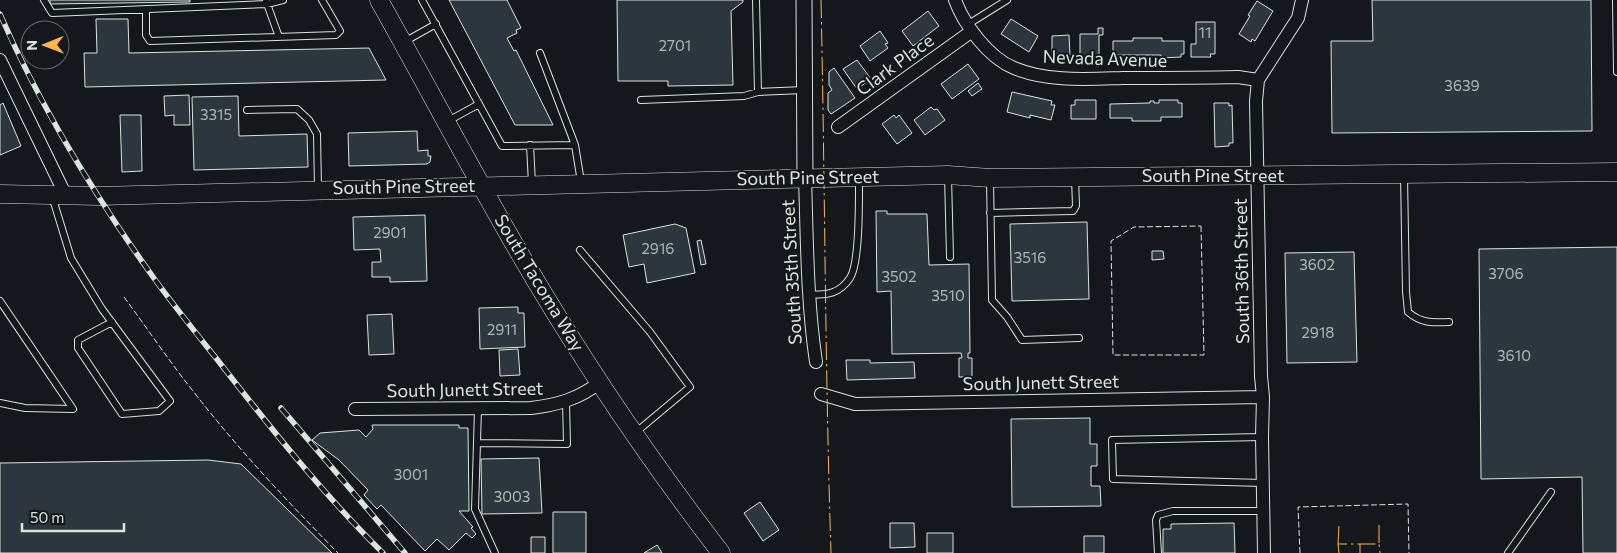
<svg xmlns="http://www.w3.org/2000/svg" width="1617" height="553" font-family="Commissioner,sans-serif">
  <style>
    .building { fill: #2c363c; stroke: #d8e6dc }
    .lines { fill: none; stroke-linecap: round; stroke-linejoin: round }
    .service-casing { stroke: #d8e6dc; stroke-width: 8 }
    .minor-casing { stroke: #d8e6dc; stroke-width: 14 }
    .tertiary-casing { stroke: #d8e6dc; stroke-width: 17 }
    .secondary-casing { stroke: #d8e6dc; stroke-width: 19 }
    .service { stroke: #14181c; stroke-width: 6 }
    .minor { stroke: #14181c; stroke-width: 12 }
    .tertiary { stroke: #14181c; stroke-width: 15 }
    .secondary { stroke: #14181c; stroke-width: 18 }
    .rail-casing { stroke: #d8e6dc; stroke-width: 5.5 }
    .rail { stroke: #14181c; stroke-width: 4; stroke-dasharray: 11; stroke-linecap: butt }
    .fence { stroke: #d8e6dc; stroke-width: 1; stroke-dasharray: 6 2.5; stroke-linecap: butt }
    .power { stroke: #ffb74d; stroke-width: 1; stroke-dasharray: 18 4 2.5 4; stroke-linecap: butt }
    .labels { text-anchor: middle; stroke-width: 4; stroke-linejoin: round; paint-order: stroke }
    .number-label { font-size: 15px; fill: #adbab4 }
    .street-label { font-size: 18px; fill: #d8e6dc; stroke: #14181c }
  </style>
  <rect width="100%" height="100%" fill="#14181c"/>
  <path class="building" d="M50 0H190V2L50 4Z
    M449 0H507L521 28 516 30 517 33 507 38 514 51 516 50 553 125H515Z
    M617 0H743V2L731 11 733 85 668 86V81H618Z
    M1372 0H1591L1592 131 1332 133 1331 41H1373Z
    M1257 1 1273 11 1255 41 1252 39 1251 42 1239 34 1250 16 1248 15Z
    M928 11 939 26 913 46 902 31Z
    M96 19H128L129 53 369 48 386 80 85 87 84 53H97Z
    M1011 19 1038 36 1029 52 1001 34Z
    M1196 22H1215V54H1210L1211 57H1191V44H1196Z
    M1098 28H1103V35H1099V58H1084V56H1080V34H1098Z
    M880 31 888 43 885 44 888 48 870 61 860 46Z
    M1069 35 1070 55 1067 56V59H1052V36Z
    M1133 38H1162V41H1184V54H1181V57L1161 58V55H1113V41H1133Z
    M857 60 871 79 857 89 843 69Z
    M968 64 979 79 952 99 941 84Z
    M834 68 855 98 831 114 828 110V93L832 90 829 85V72Z
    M978 83 982 89 972 96 968 91Z
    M1012 92 1052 101 1051 105H1055L1051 120 1030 115V118L1007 112Z
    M189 95 190 125H174V115L165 116 164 96Z
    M238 96 239 136 307 134 308 167 194 170 192 97Z
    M1075 100H1096V119H1071V105H1075Z
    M1159 100H1178V103H1182V117H1161V121H1132V118H1110V104L1150 103V101H1154V103H1159Z
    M3 103 21 146 0 155V105Z
    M1214 103H1229V106L1232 105 1233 143H1229V146L1215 147Z
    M931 107 934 110 937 109 945 120 925 135 914 120Z
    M120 115H141L142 171 122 172Z
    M894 115 896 118 899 115 912 133 897 144 882 124Z
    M417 131 418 151 428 150V156H431L430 162 427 164 349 166 348 133Z
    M876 211H887V214H927L929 265 969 264 970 353H968V358H972V377H959V358H962L961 353 892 354 891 291 877 292Z
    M425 215 427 281 390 282V277H372V262H381L380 249 354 250 353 217Z
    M1087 222 1089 299 1012 301 1010 224Z
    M675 224 686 228 695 273 647 283 644 264 629 267 623 235Z
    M701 240 706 264 701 265 697 241Z
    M1617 247V553H1583L1582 477 1481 479 1479 249Z
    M1152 251H1163L1164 259 1152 260Z
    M1354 252 1357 362 1287 363 1285 253Z
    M518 307V313H524L525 347 480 349 479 308Z
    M392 314 394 354 369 355 367 315Z
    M518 349 520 375 500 376 499 350Z
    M846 360H870V363L914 362 915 378 847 380Z
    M1090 418V444H1097V466H1091V486H1100L1101 506 1012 507 1011 419Z
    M372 425H459V428H468L469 511H459L473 527 471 528 476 534 472 538 466 533 449 550 437 539 425 551 381 505 377 509 364 495 368 490 339 460 312 440 320 433 359 430 366 437 373 429Z
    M539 458 542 513 482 514 481 459Z
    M208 460 241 464 332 553H0V463Z
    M760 502 779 530 763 541 744 513Z
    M553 512H586V553H553Z
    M890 523H914L915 547 890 548Z
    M1234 523 1235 553H1163V529H1171V524Z
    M927 533H953V553H927Z
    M1084 536H1104V553H1084Z
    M531 537H545V553H531Z
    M657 545 662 553H644Z"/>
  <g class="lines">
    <g class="service-casing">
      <path id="service" d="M44 0 52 13 267 4 283 0
        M422 0 502 146 575 145
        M756 0 758 92
        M1616 0 1617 72
        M266 1 279 37
        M146 9V35L150 41 336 35 340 31 322 0
        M967 25 1007 0
        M404 42 436 24
        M540 53 575 145 581 182
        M641 100 744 96 758 92 804 90
        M247 110 297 109 309 120 317 134 318 188
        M448 121 479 104
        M530 145 532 184
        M948 176 950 257
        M1404 176 1406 292 1408 312C1421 323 1432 323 1449 322
        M990 179 992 300 1007 317 1022 340 1079 338
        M52 196 71 258 102 309 170 401 159 411 122 414 78 348V340L112 322
        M990 213 1073 211 1076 206 1075 178
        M580 250 650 332 690 387 635 433
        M810 294C827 296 840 293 850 278 860 263 859 199 859 178
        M0 301 73 409 25 408 0 403
        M478 409 475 509 495 553
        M1262 437 1112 440 1113 479 1263 483
        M477 443 567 444 566 402
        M1158 553 1156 520 1158 515 1173 511H1263
        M1508 553 1551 492"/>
    </g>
    <g class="minor-casing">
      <path id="minor" d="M955 0C964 25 989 58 1014 68 1047 82 1088 79 1123 78 1162 78 1200 78 1238 77L1258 80
        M0 60 65 194
        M838 127 972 31
        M805 178C807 239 807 302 816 362
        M821 394 855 404 1263 397
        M355 409 531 408C557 405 579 399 600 382
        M1264 553 1262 437 1263 397 1261 376 1256 101 1258 80 1298 18 1302 0"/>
    </g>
    <g class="tertiary-casing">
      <path id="tertiary" d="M804 0 805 178"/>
    </g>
    <g class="secondary-casing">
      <path id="secondary" d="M379 0C424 80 467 162 513 242 575 350 645 454 721 553
        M0 194 99 196 948 175 990 178 1617 172"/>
    </g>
    <use href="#service" class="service"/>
    <use href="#minor" class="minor"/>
    <use href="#tertiary" class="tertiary"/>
    <use href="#secondary" class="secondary"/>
    <g class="rail-casing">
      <path id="rail" d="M0 14C41 108 96 198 156 281 175 307 196 333 216 358 269 426 322 493 383 553
        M281 408 405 553"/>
    </g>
    <use href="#rail" class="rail"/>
    <path class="fence" d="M1201 226 1204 355H1113L1111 241 1134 227Z
      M124 297C147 328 169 361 193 391 238 449 287 501 338 553
      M1300 553 1298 507 1408 504 1409 553"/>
    <path class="power" d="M821 0C825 184 825 369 831 553
      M1379 525V544
      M1338 544 1339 525
      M1339 553 1338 544H1379L1380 553
      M1360 553V544"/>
  </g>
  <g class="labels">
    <g class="number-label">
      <text x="1205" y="38">11</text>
      <text x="675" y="51">2701</text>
      <text x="1462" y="91">3639</text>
      <text x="216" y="120">3315</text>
      <text x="390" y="238">2901</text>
      <text x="658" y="254">2916</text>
      <text x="1030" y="263">3516</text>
      <text x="1317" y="270">3602</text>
      <text x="1506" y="279">3706</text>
      <text x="899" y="282">3502</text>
      <text x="948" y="301">3510</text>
      <text x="502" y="335">2911</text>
      <text x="1318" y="338">2918</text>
      <text x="1514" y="361">3610</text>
      <text x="411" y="480">3001</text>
      <text x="512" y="502">3003</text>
    </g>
    <g class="street-label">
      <text transform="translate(1105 59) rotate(2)" y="6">Nevada Avenue</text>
      <text transform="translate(895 65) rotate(-36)" y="6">Clark Place</text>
      <text x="1213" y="182">South Pine Street</text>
      <text transform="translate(808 178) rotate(-1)" y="6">South Pine Street</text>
      <text transform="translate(404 187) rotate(-1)" y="6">South Pine Street</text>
      <text transform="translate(1242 271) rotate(-91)" y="6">South 36th Street</text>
      <text transform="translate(792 272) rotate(-93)" y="6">South 35th Street</text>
      <text transform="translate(539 283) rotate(59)" y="6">South Tacoma Way</text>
      <text transform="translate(1041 383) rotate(-1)" y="6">South Junett Street</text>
      <text transform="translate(465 390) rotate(-1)" y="6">South Junett Street</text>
    </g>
  </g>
  <g transform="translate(45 45) rotate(269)"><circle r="24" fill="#14181c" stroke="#626a69"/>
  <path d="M0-4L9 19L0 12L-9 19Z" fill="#ffb74d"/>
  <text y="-8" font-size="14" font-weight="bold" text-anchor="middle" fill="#d8e6dc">N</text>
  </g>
  <path d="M22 523v8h102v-8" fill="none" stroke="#d8e6dc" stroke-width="2.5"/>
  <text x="30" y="523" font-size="15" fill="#d8e6dc" stroke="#14181c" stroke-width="4" paint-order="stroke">50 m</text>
</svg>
